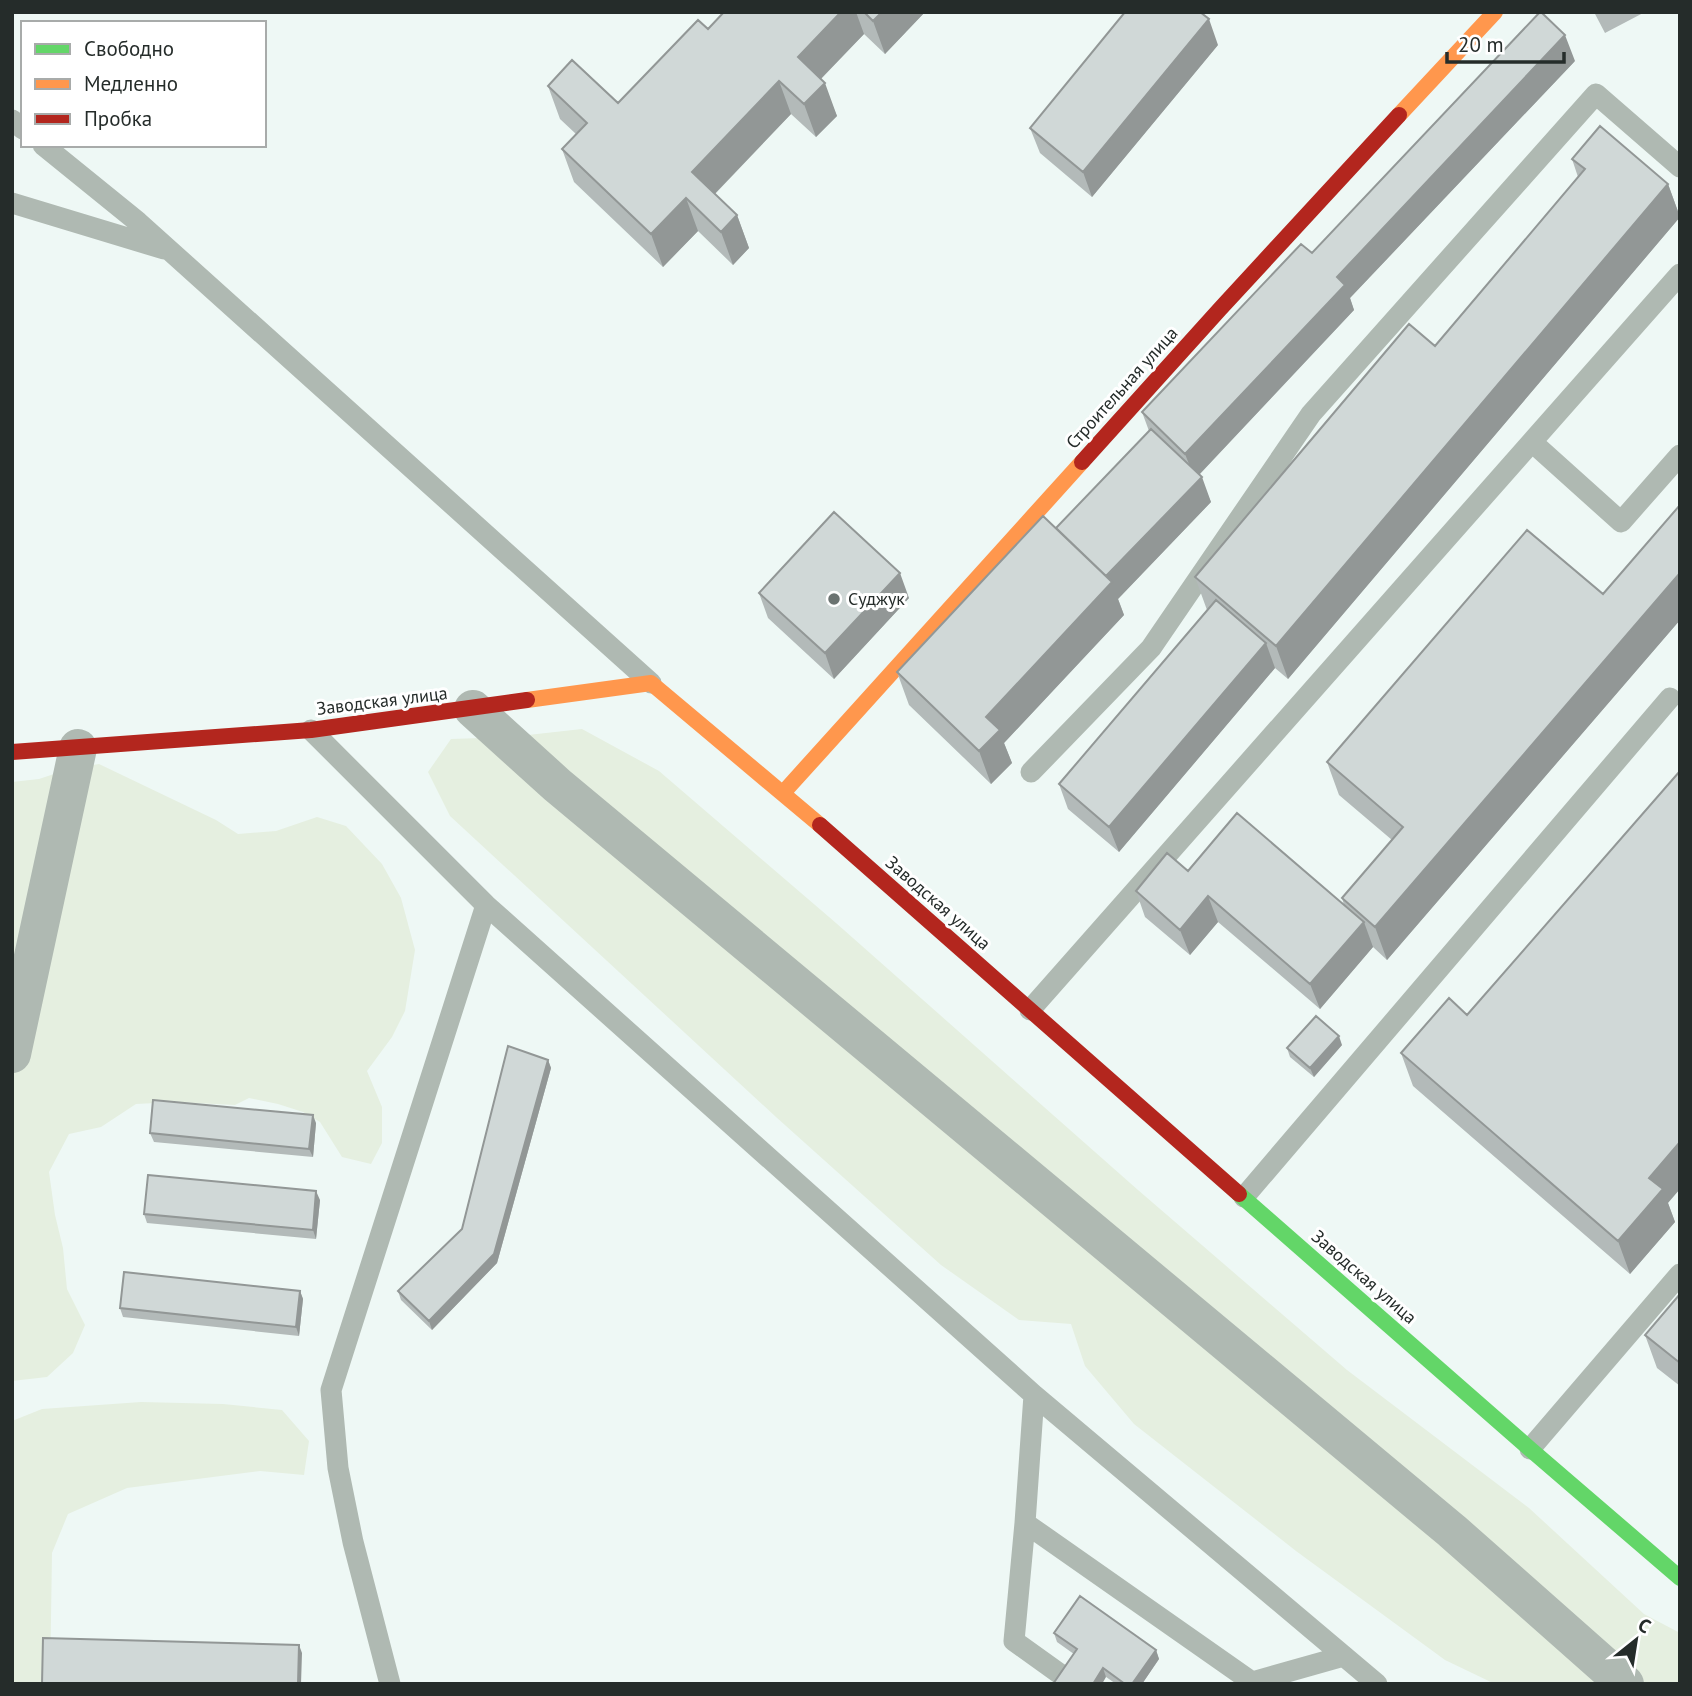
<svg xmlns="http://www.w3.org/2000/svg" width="1692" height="1696" font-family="'PT Sans',sans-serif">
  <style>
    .green { fill: #e5efe0 }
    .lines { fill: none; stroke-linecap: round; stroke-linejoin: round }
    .lane { stroke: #afb9b2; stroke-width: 21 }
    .street { stroke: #afb9b2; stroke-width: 38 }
    .fast { stroke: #63d668; stroke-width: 16 }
    .slow { stroke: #ff974d; stroke-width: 16 }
    .jam { stroke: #b3261e; stroke-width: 16 }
    .wall { fill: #b3bab9 }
    .shaded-wall { fill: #929796 }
    .building { fill: #d0d8d7; stroke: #929796; stroke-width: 2 }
    .poi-dot { fill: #6b7371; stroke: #fff; stroke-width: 2.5 }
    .labels { text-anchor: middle; stroke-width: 6; stroke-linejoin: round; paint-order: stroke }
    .street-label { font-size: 18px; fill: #252c2a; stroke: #fff }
    .poi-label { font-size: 18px; fill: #252c2a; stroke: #fff; text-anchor: start }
  </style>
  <rect width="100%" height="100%" fill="#eef8f5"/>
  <path class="green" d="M582 729 659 771 836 923 1138 1190 1347 1370 1529 1508 1644 1614 1680 1633V1684H1495L1445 1660 1296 1551 1134 1424 1085 1366 1071 1324 1019 1320 941 1265 776 1117 450 816 428 772 451 739 510 737Z
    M99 764 216 820 238 834 276 831 317 817 346 826 382 864 401 898 415 950 405 1011 392 1037 367 1071 382 1107V1143L371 1164 342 1157 320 1122 303 1112 278 1104 249 1098 235 1105 175 1102 136 1104 101 1127 69 1134 49 1172 55 1215 63 1248 67 1289 85 1325 73 1353 47 1377 12 1381V782L39 779 69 769Z
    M141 1402 223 1404 282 1410 309 1441 304 1475 260 1471 127 1488 68 1514 52 1553 50 1684H12V1421L42 1409Z"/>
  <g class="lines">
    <path class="lane" d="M12 120 23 129
      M43 145 138 222 651 683
      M12 203 164 249
      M1532 442 1621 522 1680 455
      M311 730 486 905 1034 1395 1377 1684
      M1031 772 1151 648 1311 414 1596 94 1680 167
      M1030 1010 1680 274
      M1244 1197 1670 698
      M1034 1395 1025 1523 1014 1641 1074 1684
      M1530 1449 1680 1274
      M1025 1523 1252 1682
      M390 1684 353 1542 338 1468 331 1390 486 905
      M1249 1684 1252 1682 1344 1656"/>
    <path class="street" d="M473 709 557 785 1452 1531 1625 1684
      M12 1054 78 748"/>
    <path class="fast" d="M1239 1194 1530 1449 1680 1578"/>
    <path class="slow" d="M1399 115 1495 12
      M527 700 651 683 820 825
      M783 793 1082 462"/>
    <path class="jam" d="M1082 462 1220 309 1399 115
      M12 752 311 730 527 700
      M820 825 1239 1194"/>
  </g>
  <path class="wall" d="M724 12H925L885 54 864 34 821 79 837 116 816 137 791 114 715 194 737 215 749 248 733 265 698 231 663 267 574 182 562 149 576 134 560 119 548 86 618 103 708 29Z
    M1594 12H1645L1605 33Z
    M1218 45 1092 197 1040 153 1030 128Z
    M1575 61 1350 298 1354 310 1199 475 1211 502 1118 599 1124 615 1004 743 1012 763 991 784 909 705 897 672 1056 528 1149 431 1142 412 1312 253Z
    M1572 159 1668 184 1680 217 1288 679 1275 668 1119 852 1068 809 1059 784 1207 610 1195 577 1435 346 1578 177Z
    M1680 505V620L1387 960 1373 947 1320 1009 1218 922 1190 955 1145 917 1136 891 1188 871 1344 905 1342 898 1392 840 1339 795 1327 762 1603 594Z
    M759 593 909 598 834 679 768 618Z
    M1342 1045 1314 1077 1290 1057 1287 1048Z
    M1401 1053 1668 1203 1675 1222 1630 1274 1413 1086Z
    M548 1060 551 1068 497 1263 432 1330 401 1300 398 1291 462 1229Z
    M316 1123 313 1157 154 1142 150 1133Z
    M320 1200 316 1239 147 1223 144 1214Z
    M300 1291 303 1299 299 1336 123 1317 120 1308Z
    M1680 1294V1386L1657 1368 1645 1335Z
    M1054 1633 1156 1650 1159 1659 1142 1684H1116L1057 1642Z"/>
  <path class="shaded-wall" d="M841 12H856L864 34 810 90 798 57Z
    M882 12H925L885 54 873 21Z
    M1209 19 1218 45 1092 197 1083 172Z
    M1565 35 1575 61 1350 298 1354 310 1195 479 1185 454 1337 277Z
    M779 81 791 114 704 205 692 172Z
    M825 83 837 116 816 137 804 104Z
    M1668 184 1680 217 1288 679 1276 646Z
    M686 198 698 231 663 267 651 234Z
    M737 215 749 248 733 265 721 232Z
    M1202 477 1211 502 1118 599 1124 615 1004 743 1012 763 991 784 979 751 986 717 1104 579Z
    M900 573 909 598 834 679 825 653Z
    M1680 573V620L1387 960 1375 927Z
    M1266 643 1275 668 1119 852 1109 827Z
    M1208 896 1218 922 1190 955 1180 930Z
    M1364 922 1373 947 1320 1009 1310 984Z
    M1339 1036 1342 1045 1314 1077 1310 1068Z
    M548 1060 551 1068 497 1263 432 1330 429 1321Z
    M313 1115 316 1123 313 1157 309 1149Z
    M1680 1142V1189L1668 1203 1675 1222 1630 1274 1618 1241 1649 1178Z
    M316 1191 320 1200 316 1239 313 1230Z
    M300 1291 303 1299 299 1336 296 1327Z
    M299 1645 302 1653 301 1684H298Z
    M1156 1650 1159 1659 1142 1684H1132Z
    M1103 1668 1106 1677 1102 1684H1093Z"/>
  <path class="building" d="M724 12H841L798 57 825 83 804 104 779 81 692 172 737 215 721 232 686 198 651 234 562 149 587 123 548 86 572 60 618 103 698 20 708 29Z
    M864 12H882L873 21Z
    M1125 12H1200L1209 19 1083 172 1030 128Z
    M1540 12H1541L1565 35 1337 277 1345 285 1185 454 1142 412 1301 244 1312 253Z
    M1600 126 1668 184 1276 646 1195 577 1409 324 1435 346 1585 169 1572 159Z
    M1151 429 1202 477 1106 576 1056 528Z
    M1680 505V573L1375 927 1342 898 1403 827 1327 762 1527 530 1603 594Z
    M834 512 900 573 825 653 759 593Z
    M1043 516 1112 582 986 717 1000 730 979 751 897 672Z
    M1216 600 1266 643 1109 827 1059 784Z
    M1680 771V1142L1649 1178 1663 1189 1618 1241 1401 1053 1449 998 1467 1015Z
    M1237 813 1364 922 1310 984 1208 896 1180 930 1136 891 1167 853 1188 871Z
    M1316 1016 1339 1036 1310 1068 1287 1048Z
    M508 1046 548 1060 494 1254 429 1321 398 1291 462 1229Z
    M153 1100 313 1115 309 1149 150 1133Z
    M148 1175 316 1191 313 1230 144 1214Z
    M124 1272 300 1291 296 1327 120 1308Z
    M1680 1294V1363L1645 1335Z
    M1080 1596 1156 1650 1132 1684H1125L1103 1668 1093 1684H1053L1077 1649 1054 1633Z
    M43 1638 299 1645 298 1684H42Z"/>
  <circle class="poi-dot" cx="834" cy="599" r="7"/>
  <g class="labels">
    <g class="street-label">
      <text transform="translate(1122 388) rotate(-48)" y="6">Строительная улица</text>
      <text transform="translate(382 701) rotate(-7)" y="6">Заводская улица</text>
      <text transform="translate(938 903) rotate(41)" y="6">Заводская улица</text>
      <text transform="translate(1364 1277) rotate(41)" y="6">Заводская улица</text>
    </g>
    <g class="poi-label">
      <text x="848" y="605">Суджук</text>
    </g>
  </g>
  <rect width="1692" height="1696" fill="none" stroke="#252c2a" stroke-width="28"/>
  <rect x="21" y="21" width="245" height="126" fill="#ffffff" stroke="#a8abaa" stroke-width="2"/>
  <rect x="35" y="44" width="35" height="10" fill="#63d668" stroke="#a8abaa" stroke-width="2"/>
  <text x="84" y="56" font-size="21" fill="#252c2a">Свободно</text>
  <rect x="35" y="79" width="35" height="10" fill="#ff974d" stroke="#a8abaa" stroke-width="2"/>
  <text x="84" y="91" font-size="21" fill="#252c2a">Медленно</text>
  <rect x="35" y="114" width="35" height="10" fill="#b3261e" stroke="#a8abaa" stroke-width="2"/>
  <text x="84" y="126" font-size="21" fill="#252c2a">Пробка</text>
  <g transform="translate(1636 1640) rotate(30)" stroke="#ffffff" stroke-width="5" paint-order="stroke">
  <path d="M0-5L12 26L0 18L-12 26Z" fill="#252c2a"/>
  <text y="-10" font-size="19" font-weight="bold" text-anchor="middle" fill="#252c2a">С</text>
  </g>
  <path d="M1447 52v10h117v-10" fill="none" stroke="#252c2a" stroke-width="3.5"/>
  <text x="1458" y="52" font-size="21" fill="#252c2a" stroke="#ffffff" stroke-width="5" paint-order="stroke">20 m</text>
</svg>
